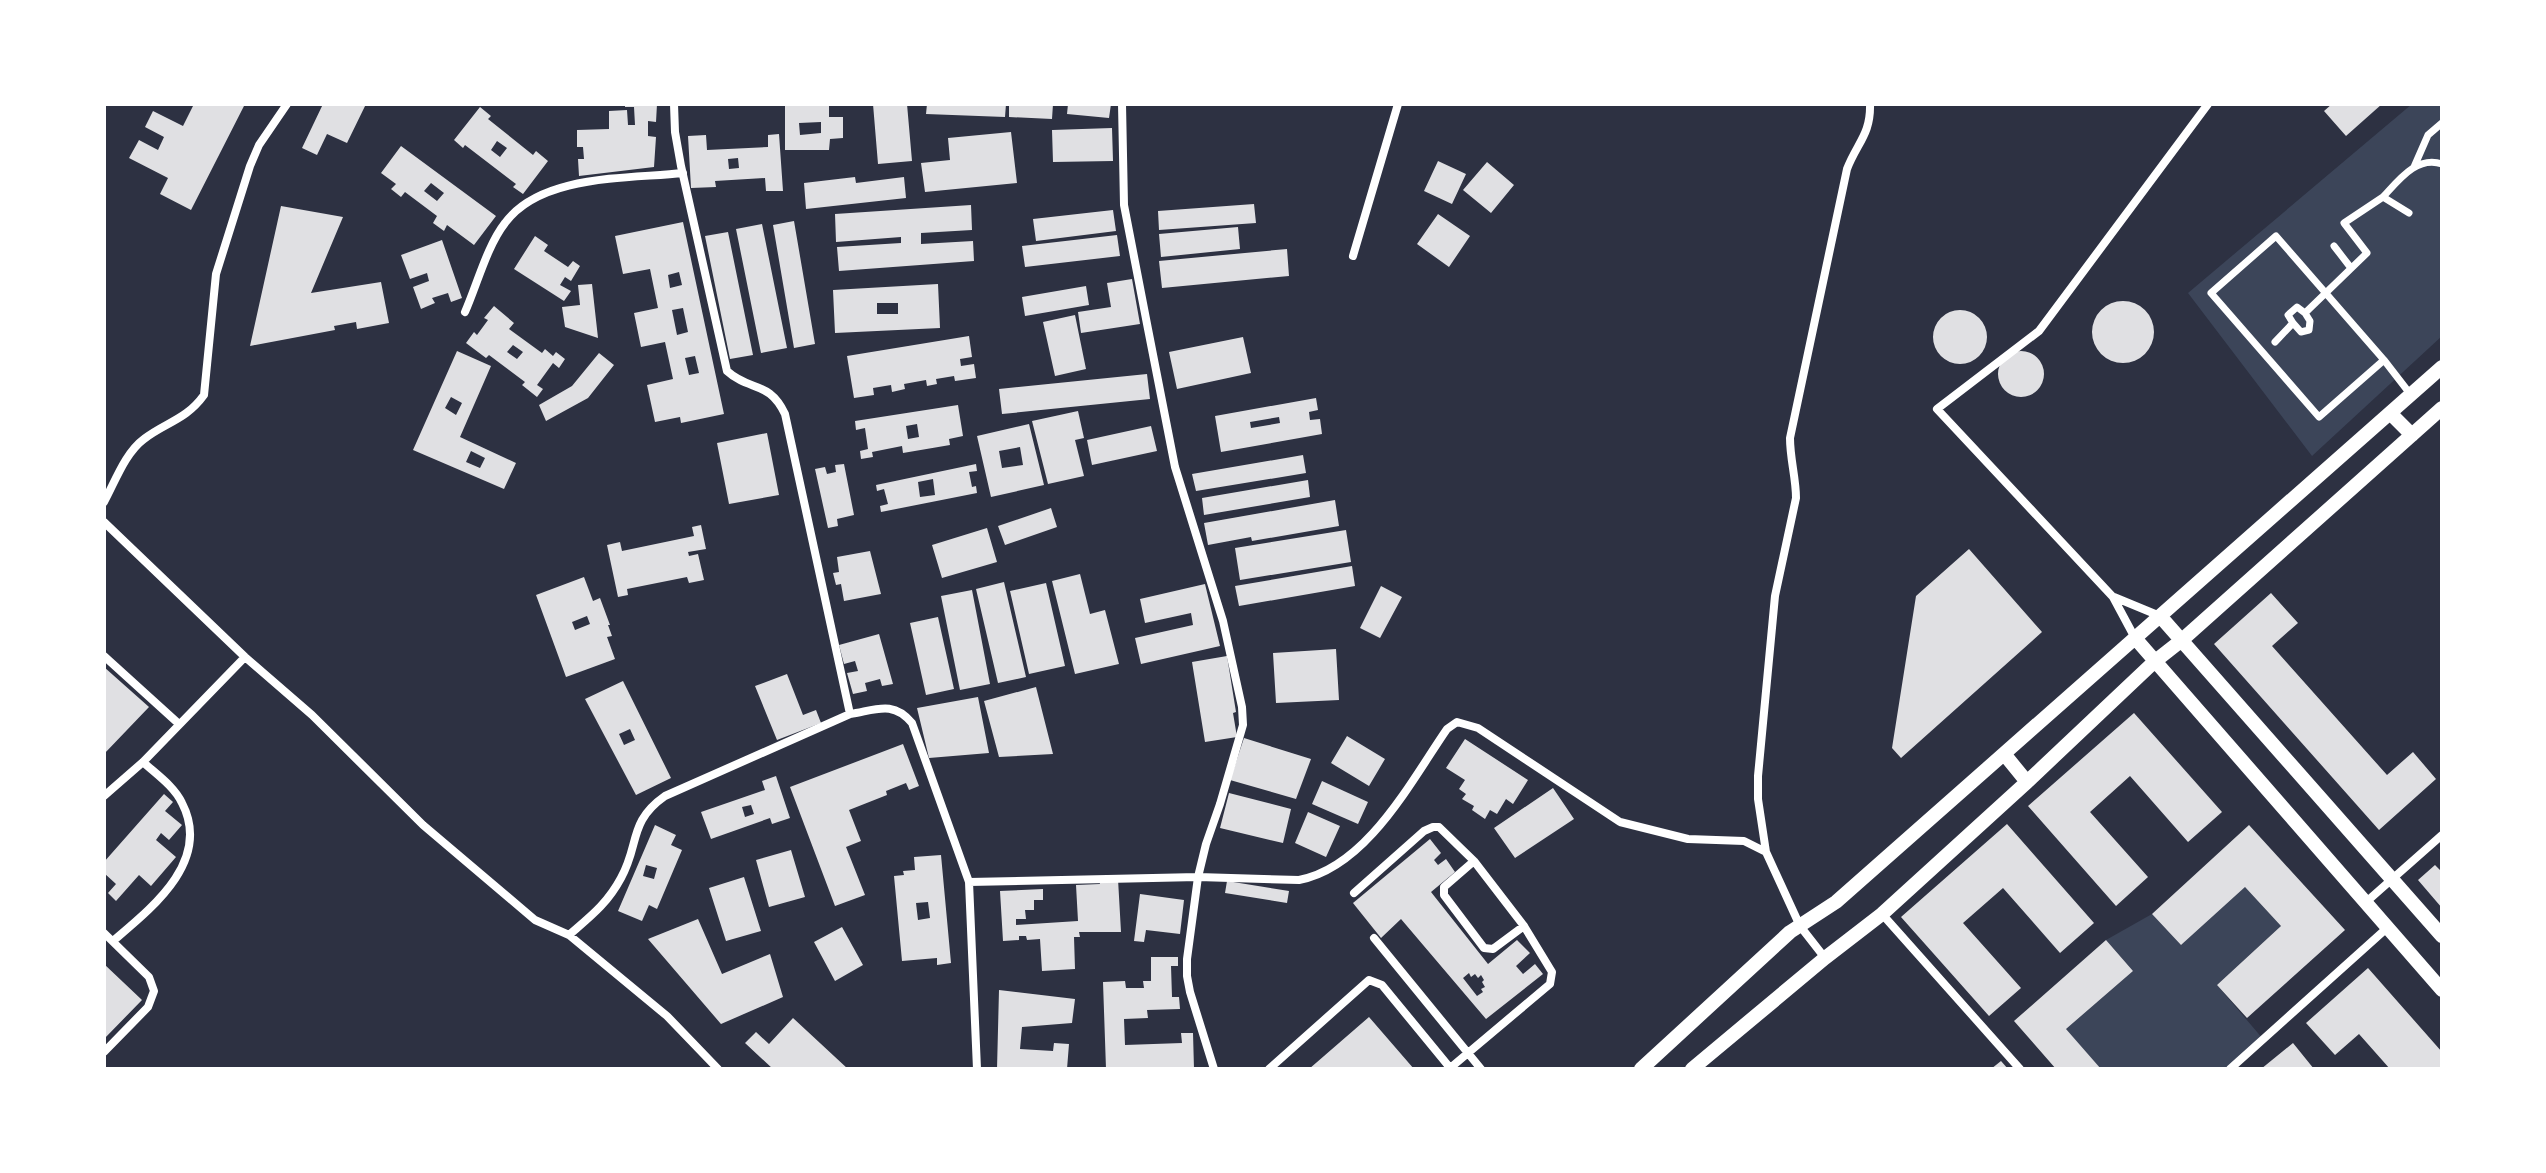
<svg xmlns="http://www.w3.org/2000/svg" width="2546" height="1173" font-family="Literata,serif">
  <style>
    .green { fill: #3c4559 }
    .building { fill: #e0e0e3; fill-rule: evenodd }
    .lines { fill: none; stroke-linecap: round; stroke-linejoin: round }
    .pedestrian { stroke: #fff; stroke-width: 7 }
    .minor { stroke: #fff; stroke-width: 8 }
    .tertiary { stroke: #fff; stroke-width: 14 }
  </style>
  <rect width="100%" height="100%" fill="#2d3142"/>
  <path class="green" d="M2412 104H2442V336L2312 456 2188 293Z
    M2245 887 2281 926 2217 985 2263 1039 2230 1069H2101L2066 1029 2133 971 2106 940 2152 914 2181 945Z"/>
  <path class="building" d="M194 104H245L191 210 160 194 168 178 129 158 139 140 158 150 164 137 145 127 153 111 183 126Z
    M323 104H366L347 143 327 134 317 155 302 148Z
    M625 104H657L656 122 648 121V136L656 137 654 167 579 176 578 159H584L583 147H577V130L609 129V111L627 110 628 125H635L634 107H625Z
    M785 104H829V117H843V138L830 139 829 150H785ZM821 122V133L800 135 799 123Z
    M873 104H907L912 161 878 164Z
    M927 104H1006L1005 117 926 114Z
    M1009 104H1053L1052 119 1009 117Z
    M1068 104H1111L1109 118 1067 114Z
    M2332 104H2382L2346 136 2324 111Z
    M480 107 491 116 488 119 533 155 536 151 548 161 523 194 513 187 516 184 465 145 463 148 454 140ZM497 141 507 148 500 157 491 150Z
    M1112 128 1113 161 1053 162 1052 130Z
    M1011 132 1017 183 925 192 921 163 950 160 948 138Z
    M779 134 783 191H766L765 178 715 181 716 187 691 188 688 136 706 135 707 150 768 147V135ZM738 158 739 168 729 169 728 159Z
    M401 146 496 216 474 245 447 225 444 231 433 223 437 216 405 192 401 197 391 189 396 184 381 173ZM431 183 444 193 437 201 424 191Z
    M1438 161 1466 174 1452 204 1424 191Z
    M1487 162 1514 185 1491 213 1463 190Z
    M855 177 856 183 904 177 906 198 806 209 804 183Z
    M1254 204 1256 223 1159 230 1158 211Z
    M971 205 972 230 921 233V244L973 241 974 261 839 271 837 247 901 243V237L836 242 835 214Z
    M281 206 343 217 311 293 381 282 389 323 357 329 356 322 334 326 335 330 250 346Z
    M1113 210 1116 231 1036 241 1033 219Z
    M1438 214 1470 236 1449 267 1417 244Z
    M794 221 815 344 794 348 773 225Z
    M683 222 724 414 681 423 680 417 655 422 647 385 673 379 665 342 641 347 634 313 658 308 650 269 623 274 615 236ZM679 272 682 285 670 288 668 275ZM683 308 688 332 677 335 672 310ZM695 356 699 373 689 375 685 358Z
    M762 224 787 348 761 353 736 229Z
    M1238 227 1240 249 1161 257 1159 234Z
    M728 232 753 355 730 359 705 236Z
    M1117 235 1120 256 1025 267 1022 246Z
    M535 236 548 245 544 251 568 267 573 261 580 266 571 281 565 277 560 285 571 291 564 301 514 269Z
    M442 240 462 298 451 302 448 293 432 298 435 303 421 309 413 287 429 281 427 273 410 279 401 255Z
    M1287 249 1289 276 1162 288 1159 261Z
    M1132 279 1140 324 1081 333 1078 312 1111 307 1107 283Z
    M592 284 598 338 565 327 562 307 580 305 578 285Z
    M938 284 940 328 835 333 833 290ZM877 303H898V314H877Z
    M1086 286 1089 305 1025 316 1022 297Z
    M2092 332a31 31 0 1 1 62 0a31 31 0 1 1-62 0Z
    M494 306 514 323 509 329 542 353 545 349 553 356 556 352 565 359 559 368 553 363 537 385 543 389 537 397 522 385 525 382 489 355 486 358 466 343 474 332 477 335 488 320 484 318ZM513 345 523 352 517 359 507 352Z
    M1933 337a27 27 0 1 1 54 0a27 27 0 1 1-54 0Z
    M1075 315 1086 369 1055 376 1043 322Z
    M969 336 972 357 960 359 961 366 974 364 976 378 955 381 954 376 936 379 937 384 927 386 926 380 904 384 905 389 892 392 891 385 873 388 874 395 854 398 847 356Z
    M1243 337 1251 373 1177 389 1169 352Z
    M457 351 491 366 460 437 516 463 504 489 413 450ZM451 397 462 403 456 415 445 408ZM471 451 485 458 480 468 466 462Z
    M1998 374a23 23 0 1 1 46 0a23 23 0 1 1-46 0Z
    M599 353 614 365 588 398 546 421 539 405 572 386Z
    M1147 374 1150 399 1002 414 999 389Z
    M1316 398 1318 410 1309 412 1310 420 1320 419 1322 434 1221 452 1215 416ZM1279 417 1280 423 1251 428 1250 422Z
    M958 405 963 436 949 439 950 445 903 453 902 446 872 452 873 457 861 459 860 451 868 449 865 428 856 430 855 421ZM917 424 919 437 908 439 906 426Z
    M1078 411 1084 438 1075 440 1084 476 1048 484 1032 421Z
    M1029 424 1044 485 991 497 977 436ZM1020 447 1023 465 1002 468 999 451Z
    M1151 426 1157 451 1092 465 1087 440Z
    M767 433 779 495 729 504 717 443Z
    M1303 455 1306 473 1196 491 1192 474Z
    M844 464 854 515 837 519 838 526 828 528 815 469 825 467 827 474 836 472 835 465Z
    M976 464 977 471 969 472 972 487 976 486 977 493 881 512 880 506 888 504 884 489 877 491 876 485ZM933 479 935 495 920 497 918 482Z
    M1308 480 1310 497 1204 515 1202 498Z
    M1335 500 1339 526 1252 541 1251 537 1208 545 1204 523Z
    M1051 508 1057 527 1005 545 998 526Z
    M701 525 706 549 688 552 689 556 698 554 704 580 689 583 687 577 627 589 628 595 618 597 607 545 620 542 622 551 694 536 692 527Z
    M987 528 997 562 942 578 932 545Z
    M1346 530 1351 562 1240 580 1235 548Z
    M1969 549 2042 632 1901 758 1892 748 1916 596Z
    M870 551 881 594 844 601 841 584 836 585 833 573 839 572 837 557Z
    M1352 566 1355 586 1239 606 1235 586Z
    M1080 574 1090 614 1105 610 1119 664 1075 674 1052 581Z
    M584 577 593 601 600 598 610 625H608L612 636 607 637 615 659 566 677 536 595ZM587 616 590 624 575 630 572 622Z
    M1004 582 1026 677 998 683 976 589Z
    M1046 583 1065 666 1029 674 1010 591Z
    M1205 584 1220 646 1141 664 1135 638 1193 625 1191 613 1145 623 1140 599Z
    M1381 586 1402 597 1380 638 1360 628Z
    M972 590 990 684 960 690 941 596Z
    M2271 593 2298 623 2272 646 2387 775 2413 752 2436 779 2379 830 2214 644Z
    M938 617 954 689 926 695 910 623Z
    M879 634 893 684 882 686 880 679 865 683 867 691 853 694 847 673 858 671 855 661 844 664 839 645Z
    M1336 649 1339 700 1276 703 1273 653Z
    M1227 656 1236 712 1233 713 1237 737 1205 742 1192 662Z
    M104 667 149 707 104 754Z
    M787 674 803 715 816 710 821 723 777 740 755 686Z
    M623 681 671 778 636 795 585 699ZM630 729 635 740 624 745 619 734Z
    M1036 687 1053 754 999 757 984 701Z
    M978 697 989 753 929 758 917 708Z
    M2134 713 2222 812 2188 842 2130 776 2090 812 2148 877 2116 906 2028 806Z
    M1347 736 1385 759 1369 786 1331 763Z
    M1244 738 1311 759 1296 799 1230 780Z
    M1465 739 1528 780 1513 804 1506 799 1497 814 1490 810 1485 819 1472 810 1474 806 1462 799 1466 794 1459 789 1465 780 1446 768Z
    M903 744 919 786 909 790 906 783 886 791 887 795 849 810 861 841 846 847 865 895 835 906 790 787Z
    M776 776 790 818 772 824 770 818 711 839 701 812 765 790 762 781ZM751 805 754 814 745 817 742 807Z
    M1322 781 1368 802 1358 824 1312 804Z
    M1553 788 1574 819 1515 858 1494 828Z
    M1229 793 1291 809 1283 843 1220 828Z
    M164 794 173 802 165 811 182 825 169 840 161 833 156 840 176 857 151 886 139 875 116 901 108 893 116 884 104 873V862Z
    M1308 812 1340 826 1326 857 1295 843Z
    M2007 824 2094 923 2060 953 2003 888 1963 923 2021 988 1989 1016 1901 917Z
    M655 825 676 835 671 845 682 850 657 909 649 905 642 921 618 911ZM646 865 657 868 654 879 643 876Z
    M2249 825 2345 930 2247 1018 2217 985 2281 926 2245 887 2181 945 2152 914Z
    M1430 839 1441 853 1434 860 1438 865 1446 859 1455 872 1431 892 1488 964 1517 940 1530 953 1516 966 1523 974 1535 964 1543 974 1486 1019 1401 919 1381 938 1353 903ZM1469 973 1471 977 1475 974 1478 978 1481 975 1484 980 1482 982 1485 987 1481 989 1483 992 1477 996 1463 978Z
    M791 850 805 897 769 907 756 860Z
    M941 855 951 963 937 965V958L902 961 894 876 904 875 903 871 915 870 914 857ZM928 902 930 918 918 920 916 903Z
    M2435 865 2442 872V908L2418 880Z
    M744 877 761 931 726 941 709 888Z
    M1118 879 1121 932H1079L1080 937H1074L1075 969 1042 971 1040 939 1027 940 1026 936H1019V940L1003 941 1000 891 1043 889V900H1034V910H1025L1026 919H1016V925L1078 921 1076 885 1100 884 1099 880Z
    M1227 881 1289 891 1287 903 1225 893Z
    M1140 894 1184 900 1180 934 1146 930 1144 942 1134 941Z
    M698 919 722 974 770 954 783 997 721 1024 648 939Z
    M842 927 863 965 835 981 814 942Z
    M2106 940 2133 971 2066 1029 2101 1069H2056L2014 1021Z
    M1151 957H1178V966H1171L1172 997H1179L1180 1009 1147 1010 1148 1018 1124 1019 1125 1045 1182 1043 1181 1033H1193L1194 1069H1106L1103 982 1125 981 1126 988H1144L1143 981H1151Z
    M104 964 142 1000 104 1039Z
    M2368 968 2442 1052V1069H2390L2359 1034 2335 1055 2306 1023Z
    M999 990 1075 999 1072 1023 1022 1027 1020 1049 1053 1051 1054 1043 1069 1044 1067 1069H997Z
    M1369 1017 1414 1069H1309Z
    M793 1018 848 1069H773L745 1043 756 1032 769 1044Z
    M2293 1043 2314 1069H2261Z
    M2001 1061 2008 1069H1991Z"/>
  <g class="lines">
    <path class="pedestrian" d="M2414 167 2428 135 2442 123
      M2383 197C2398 181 2417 155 2442 164
      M2276 236 2384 360 2319 417 2211 293Z
      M2334 246 2351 268
      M2305 313 2367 253 2344 223 2383 197 2409 213
      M2275 342 2293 323 2301 332 2309 330 2310 321 2305 313 2297 307 2288 315 2293 323
      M2384 360 2411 395"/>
    <path class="minor" d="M1122 104 1124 205 1148 329 1175 467 1223 621 1242 707 1243 725 1220 804 1206 844 1198 877 1187 959V976L1190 992 1214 1069
      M1353 256 1398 104
      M465 312C477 285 487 246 505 223 541 174 628 179 683 173
      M104 502C115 482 125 453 144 439 166 422 186 420 204 395L216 274 250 166 259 145 287 104
      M104 522 245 657 312 715 423 825 535 920 569 935 667 1016 718 1069
      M2114 597 2160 616
      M2135 638 2113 597 1937 409 2039 331 2208 104
      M104 656 179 724
      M850 714C876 710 893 700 912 723L969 882 977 1069
      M104 796 143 762 245 657
      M1474 861 1444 887V895L1484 948 1493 949 1524 926
      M969 882 1198 877 1299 880C1367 867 1411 781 1447 729L1457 722 1478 728 1620 822 1688 839 1744 841 1766 852
      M1354 893 1424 831 1433 827H1439L1474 861 1524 926 1552 972 1550 984 1449 1069
      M2365 903 2442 835
      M1882 914 2020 1069
      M104 933 149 977 154 991 148 1007 104 1052
      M569 935C591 916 607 904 621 878 640 844 628 822 665 796L850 714 785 414C769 380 750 392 727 371L681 166 675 132 674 104
      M1374 938 1481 1069
      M113 941C152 908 212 861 182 803 174 786 156 774 143 762
      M1825 958 1800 926 1766 852 1758 799V776L1775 596 1796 498C1796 478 1790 459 1790 438L1847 169C1857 143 1871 134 1870 104
      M1269 1069 1369 980 1382 985 1451 1069
      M2230 1069 2387 928"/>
    <path class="tertiary" d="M2390 413 2412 435
      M2160 616 2442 936
      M2135 638 2442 990
      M2005 755 2027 782
      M1641 1069 1790 932 1836 902 2442 367
      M1692 1069 1825 958 1882 914 2027 782 2154 662 2182 640 2442 408"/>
  </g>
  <rect width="2546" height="1173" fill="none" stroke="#ffffff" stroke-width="212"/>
</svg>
